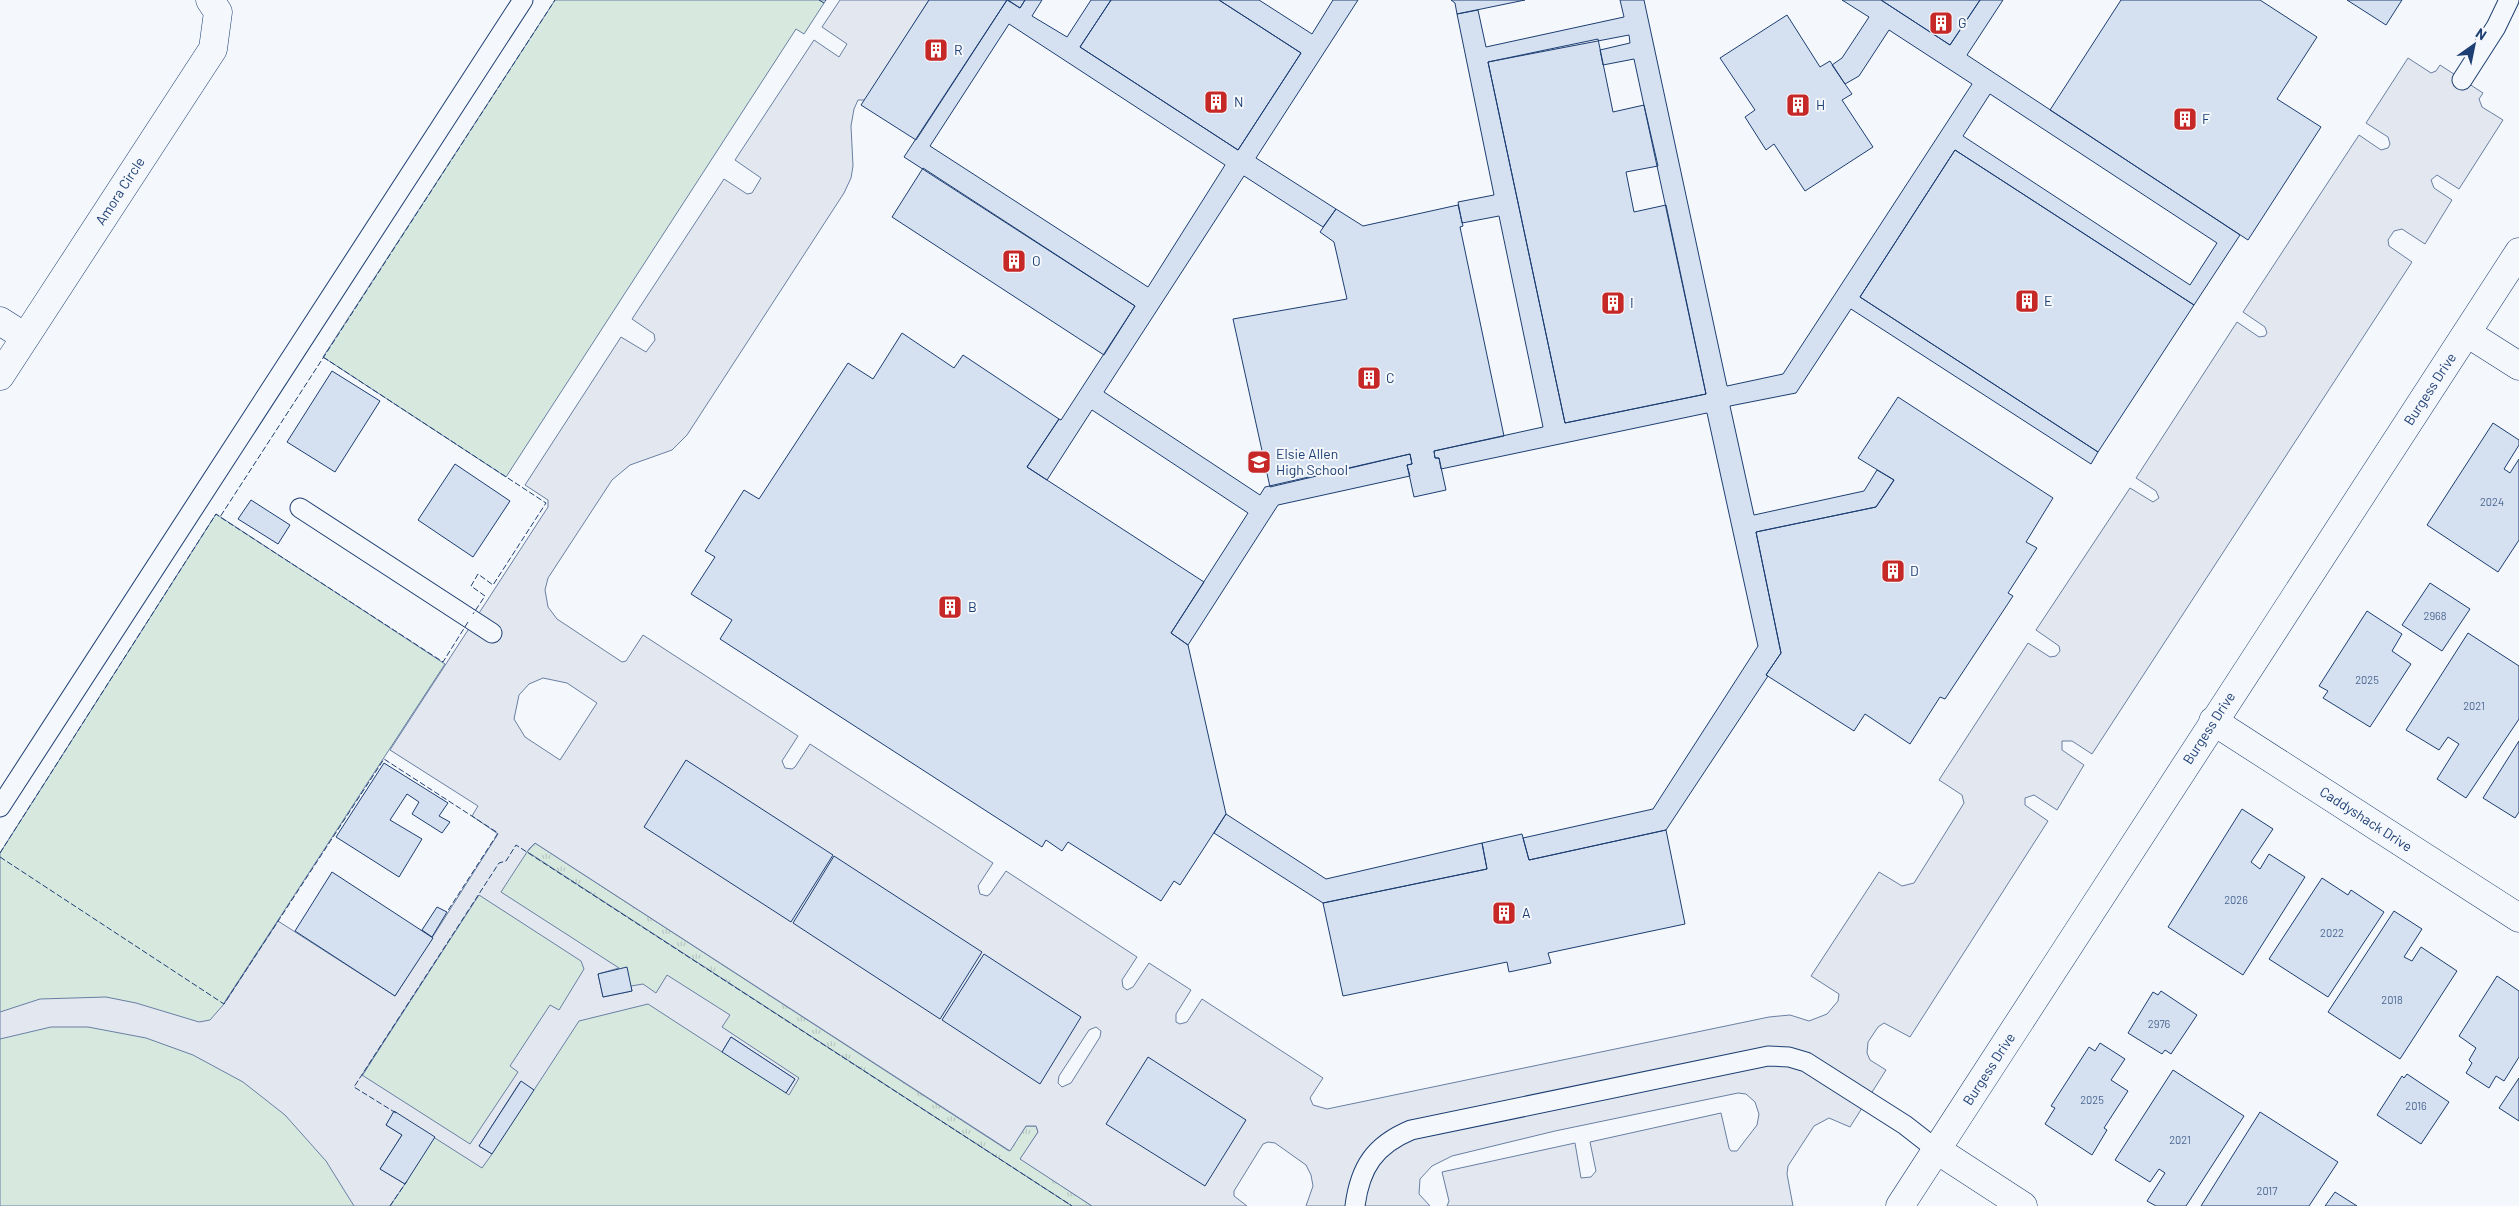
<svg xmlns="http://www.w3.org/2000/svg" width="2519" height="1206" font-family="Barlow,sans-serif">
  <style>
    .grass { fill: url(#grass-tufts); stroke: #687fa3 }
    .green { fill: #d7e8df; stroke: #687fa3 }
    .parking { fill: #e3e8f0; stroke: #687fa3; fill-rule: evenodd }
    .building { fill: #d5e0f0; stroke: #1d3f73; fill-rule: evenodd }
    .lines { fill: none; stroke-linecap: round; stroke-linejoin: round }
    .lane-casing { stroke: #1d3f73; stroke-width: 21 }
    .street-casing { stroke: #1d3f73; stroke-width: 29 }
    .lane { stroke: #f4f7fb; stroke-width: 19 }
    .street { stroke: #f4f7fb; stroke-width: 28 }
    .fence { stroke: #1d3f73; stroke-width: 1; stroke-dasharray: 6 2.5; stroke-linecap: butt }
    .labels { text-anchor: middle; stroke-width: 4; stroke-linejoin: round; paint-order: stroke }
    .number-label { font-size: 11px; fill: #4b6792 }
    .poi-label { font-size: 14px; fill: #1d3f73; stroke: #f4f7fb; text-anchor: start }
    .street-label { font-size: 14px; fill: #1d3f73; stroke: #f4f7fb }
  </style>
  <defs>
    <pattern id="grass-tufts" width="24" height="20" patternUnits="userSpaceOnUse" patternTransform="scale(1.25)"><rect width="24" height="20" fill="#d7e8df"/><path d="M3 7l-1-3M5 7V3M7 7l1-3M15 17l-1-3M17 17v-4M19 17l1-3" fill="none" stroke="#b8c8c3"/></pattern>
  </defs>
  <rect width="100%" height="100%" fill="#f4f7fb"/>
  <path class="grass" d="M535 843 1009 1151 1026 1126H1036L1038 1132 1021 1159 1092 1206H1072L527 852Z"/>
  <path class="green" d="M555 0H826L804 34 796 29 506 477 323 357Z
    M216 514 445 664 224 1003 362 1076 499 863 520 847 1072 1206H0V853Z"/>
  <path class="parking" d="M840 0H929L865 100H858L854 109 851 126 853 166 851 178 844 193 687 435 672 450 630 465 612 480 548 578 545 590 548 607 557 619 622 662 626 661 643 635 798 736 782 761 785 768 792 769 795 767 810 744 993 863 978 886 980 894 987 896 990 894 1006 871 1137 957 1122 980 1123 987 1127 990 1133 987 1149 963 1191 990 1176 1014V1022L1180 1024 1187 1022 1202 999 1323 1078 1310 1098 1313 1105 1327 1109 1769 1017 1790 1015 1809 1021 1827 1014 1838 1001 1839 994 1811 976 1879 872 1902 886 1914 883 1964 803 1962 795 1939 780 2028 643 2050 657 2056 656 2060 651 2059 646 2036 630 2130 488 2153 502 2159 498 2156 491 2136 478 2237 322 2259 337 2265 336 2267 333 2265 327 2243 312 2359 135 2381 150 2388 148 2390 144 2388 137 2366 123 2408 58 2431 73 2436 71 2440 65 2483 93 2479 99 2482 107 2503 120 2459 189 2437 175 2431 180 2434 188 2452 200 2425 244 2402 229 2394 231 2388 240 2389 246 2412 262 2092 754 2072 741H2062V750L2084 765 2057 810 2034 795 2025 798V805L2048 821 1910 1037 1884 1023 1878 1027 1868 1042 1867 1053 1870 1060 1886 1070 1850 1127 1829 1118 1814 1126 1788 1166 1787 1174 1793 1206H1447L1449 1201 1442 1172 1575 1143 1581 1178 1591 1177 1596 1171 1590 1142 1721 1113 1729 1148 1731 1151H1737L1757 1125 1759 1114 1755 1102 1746 1094 1738 1093 1555 1131 1452 1156 1432 1166 1420 1179 1419 1194 1430 1206H1306L1313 1186 1311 1175 1306 1165 1275 1143 1268 1142 1263 1144 1234 1191V1196L1247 1206H1092L1020 1159 1038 1132 1036 1126H1026L1010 1151 535 843 529 849 501 892 619 968 598 974 603 997 632 991 631 986 643 984 656 993 667 975 730 1015 722 1027 799 1078 789 1095 786 1093 795 1079 731 1037 722 1052 648 1004 579 1021 534 1090 520 1082 479 1146 492 1154 482 1168 394 1112 386 1125 402 1135 380 1169 405 1184 390 1206H354L326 1161 285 1115 243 1082 193 1055 146 1038 88 1027H51L0 1039V1012L40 999 106 997 136 1003 199 1022 210 1020 224 1004 278 921 395 996 498 834 472 816 478 806 390 750 548 507V500L525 485 621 337 646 352 655 340 654 334 632 319 724 179 747 194 752 193 761 178 735 160 814 40 839 57 847 44 822 27ZM543 678 567 683 597 703 560 760 525 737 514 719 519 695 529 684ZM479 895 581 961 584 969 559 1010 550 1005 510 1066 518 1072 470 1144 362 1075ZM1096 1027 1101 1031 1100 1037 1071 1083 1062 1087 1058 1083 1059 1076 1089 1030Z"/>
  <path class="building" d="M929 0H1007L916 140 861 105Z
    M1007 0 1020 8 1025 0H1042L1032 16 1067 37 1091 0H1111L1080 47 1238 150 1301 53 1219 0H1259L1312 34 1333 0H1358L1256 158 1336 209 1323 227 1244 176 1104 392 1260 495 1265 487 1410 454 1412 464 1407 465 1410 476 1278 505 1188 645 1171 633 1248 513 1092 410 1047 480 1027 467 1059 419 1061 420 1135 306 904 157ZM1009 24 1225 165 1148 287 930 146Z
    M1008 0H1025L1020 8Z
    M1111 0H1219L1301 53 1238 150 1080 47Z
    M1451 0H1525L1457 14 1455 3Z
    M1620 0H1644L1727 386 1783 374 1972 84 1889 30 1859 76 1845 84 1832 65 1842 58 1869 17 1842 0H1881L1950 45 1980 0H2003L1967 55 2240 235 2194 305 1955 150 1860 297 2098 452 2091 464 1851 309 1796 393 1730 406 1754 515 1864 491 1877 470 1894 480 1876 507 1756 532 1781 653 1766 675 1768 676 1666 830 1529 860 1523 838 1653 809 1758 646 1707 413 1441 469 1439 458H1435L1434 451 1543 427 1499 216 1462 223 1458 202 1494 195 1457 14 1478 10 1486 47 1624 17ZM1629 35 1630 43 1600 50 1603 65 1634 59 1706 394 1565 423 1488 62ZM1990 94 2217 243 2190 285 1963 136Z
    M1881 0H1980L1950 45Z
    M2121 0H2260L2317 37 2277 99 2321 127 2248 240 2050 110Z
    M2347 0H2402L2386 25Z
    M1787 15 1820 67 1830 61 1845 84 1852 94 1842 100 1873 147 1805 191 1774 144 1766 150 1745 117 1755 110 1720 58Z
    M1598 39 1613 112 1644 105 1658 166 1626 172 1634 212 1666 205 1706 394 1565 423 1488 62Z
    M1955 150 2194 305 2098 452 1860 297Z
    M923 168 1135 306 1104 355 892 217Z
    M1458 205 1463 226 1460 227 1504 436 1434 451 1435 458H1439L1446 490 1414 497 1407 465 1412 464 1410 454 1270 487 1233 319 1347 299 1334 242 1320 232 1336 209 1363 226Z
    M902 333 954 368 963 355 1059 419 1027 467 1204 582 1171 633 1188 645 1226 814 1180 885 1174 881 1161 901 1068 842 1062 851 1046 840 1042 847 720 639 732 620 691 594 715 557 705 551 744 490 759 499 848 363 873 379Z
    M332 371 380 401 335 472 287 442Z
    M1898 397 2053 498 2026 542 2037 548 2008 593 2013 596 1945 699 1940 697 1910 744 1865 714 1854 731 1766 675 1781 653 1756 532 1876 507 1894 480 1858 458Z
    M2493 423 2519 440V445L2504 469 2510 473 2519 459V540L2498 572 2427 525Z
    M455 464 510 501 473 557 418 520Z
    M251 500 290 525 278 544 238 519Z
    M2430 583 2470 609 2442 651 2402 625Z
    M2367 611 2402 634 2392 651 2411 664 2370 727 2323 698 2328 691 2319 686Z
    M2468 633 2519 666V719L2466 798 2437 779 2459 744 2448 737 2439 750 2406 730Z
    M2519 741V812L2515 818 2483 798Z
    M686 760 833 855 791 922 644 827Z
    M384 763 448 803 439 816 450 822 442 833 412 814 419 802 407 794 390 820 422 839 399 877 336 837Z
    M2242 809 2273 829 2251 862 2260 869 2269 854 2305 877 2243 975 2168 927Z
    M1226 814 1326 879 1482 843 1487 869 1323 903 1214 833Z
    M1666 830 1685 924 1548 953 1551 963 1509 972 1507 962 1343 996 1323 903 1487 869 1482 843 1522 834 1529 860Z
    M834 856 982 952 940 1019 793 923Z
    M332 872 433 938 395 996 295 931Z
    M2322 878 2348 895 2351 890 2384 912 2328 997 2269 959Z
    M437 907 447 912 432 937 422 930Z
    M2394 911 2422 929 2404 957 2412 961 2421 947 2457 971 2400 1059 2328 1012Z
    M984 954 1081 1017 1040 1084 942 1020Z
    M627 967 632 991 603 997 598 974Z
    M2497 976 2519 991V1057L2504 1081 2496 1076 2489 1088 2466 1073 2472 1063 2469 1060 2476 1048 2459 1036Z
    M2161 991 2197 1015 2171 1054 2165 1050 2162 1054 2128 1033 2153 992 2158 995Z
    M731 1037 795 1079 786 1093 722 1052Z
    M2100 1043 2125 1059 2111 1080 2128 1091 2104 1128 2107 1130 2092 1155 2045 1124 2055 1108 2051 1106 2089 1047 2095 1051Z
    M1148 1057 1246 1120 1205 1186 1106 1124Z
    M2173 1070 2244 1116 2186 1206H2156L2147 1201 2165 1173 2159 1169 2150 1182 2115 1160Z
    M2407 1074 2449 1102 2421 1144 2377 1115 2402 1076 2404 1078Z
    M2519 1078V1121L2499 1108Z
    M521 1081 534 1090 492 1154 479 1146Z
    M394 1111 435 1137 405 1184 380 1169 402 1135 386 1125Z
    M2260 1112 2338 1162 2309 1206H2201Z
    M2335 1192 2357 1206H2325Z"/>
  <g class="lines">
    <g class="lane-casing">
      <path id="lane" d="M2462 80 2496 27 2509 0
        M300 508 492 633
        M0 807 523 0
        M1355 1206C1360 1167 1375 1145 1411 1130L1768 1056 1789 1057 1806 1062 1905 1125 1937 1150"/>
    </g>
    <g class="street-casing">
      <path id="street" d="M0 321 25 337
        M2467 333 2519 366
        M0 376 213 49 218 12 210 0
        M2213 721 2519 918
        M1937 1150 2023 1206
        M1900 1206 2519 252"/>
    </g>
    <use href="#lane" class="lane"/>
    <use href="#street" class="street"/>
    <path class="fence" d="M819 0 824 3 826 0
      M323 357 546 503 493 585 478 574 471 586 485 596 473 614
      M468 622 443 662 220 517 555 0
      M0 853 216 514 220 517
      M0 857 224 1004 384 759 498 833 447 912
      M396 1113 354 1087 499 863 506 861 516 845 1072 1206
      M390 1206 407 1181"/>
  </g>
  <defs>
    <g id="building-square" transform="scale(1.25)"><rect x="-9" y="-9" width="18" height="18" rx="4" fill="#c62828" stroke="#f4f7fb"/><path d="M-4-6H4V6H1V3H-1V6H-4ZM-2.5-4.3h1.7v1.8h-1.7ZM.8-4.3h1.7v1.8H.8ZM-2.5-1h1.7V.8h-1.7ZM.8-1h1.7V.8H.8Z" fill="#fff"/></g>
    <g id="school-square" transform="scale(1.25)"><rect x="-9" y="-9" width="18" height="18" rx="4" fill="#c62828" stroke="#f4f7fb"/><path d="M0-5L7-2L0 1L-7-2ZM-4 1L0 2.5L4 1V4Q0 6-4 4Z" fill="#fff"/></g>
  </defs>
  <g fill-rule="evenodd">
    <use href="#building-square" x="1941" y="23"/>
    <use href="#building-square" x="936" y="50"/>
    <use href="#building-square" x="1216" y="102"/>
    <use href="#building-square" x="1798" y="105"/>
    <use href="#building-square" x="2185" y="119"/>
    <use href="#building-square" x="1014" y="261"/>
    <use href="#building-square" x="2027" y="301"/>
    <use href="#building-square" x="1613" y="303"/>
    <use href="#building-square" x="1369" y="378"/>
    <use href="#school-square" x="1259" y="462"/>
    <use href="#building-square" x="1893" y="571"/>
    <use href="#building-square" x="950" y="607"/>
    <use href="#building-square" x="1504" y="913"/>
  </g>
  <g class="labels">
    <g class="number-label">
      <text x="2492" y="506">2024</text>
      <text x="2435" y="620">2968</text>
      <text x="2367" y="684">2025</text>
      <text x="2474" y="710">2021</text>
      <text x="2236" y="904">2026</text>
      <text x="2332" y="937">2022</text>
      <text x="2392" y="1004">2018</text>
      <text x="2159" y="1028">2976</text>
      <text x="2092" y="1104">2025</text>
      <text x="2416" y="1110">2016</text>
      <text x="2180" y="1144">2021</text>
      <text x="2267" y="1195">2017</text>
    </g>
    <g class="poi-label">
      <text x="1958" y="28">G</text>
      <text x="954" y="55">R</text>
      <text x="1234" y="107">N</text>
      <text x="1816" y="110">H</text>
      <text x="2202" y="124">F</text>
      <text x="1032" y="266">O</text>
      <text x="2044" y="306">E</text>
      <text x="1630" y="308">I</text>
      <text x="1386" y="383">C</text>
      <text x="1276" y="459">Elsie Allen<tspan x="1276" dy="16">High School</tspan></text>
      <text x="1910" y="576">D</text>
      <text x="968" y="612">B</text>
      <text x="1522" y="918">A</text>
    </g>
    <g class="street-label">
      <text transform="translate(120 191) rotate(-57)" y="5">Amora Circle</text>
      <text transform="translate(2430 389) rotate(-57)" y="5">Burgess Drive</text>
      <text transform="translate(2209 728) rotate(-57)" y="5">Burgess Drive</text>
      <text transform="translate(2366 819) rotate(33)" y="5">Caddyshack Drive</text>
      <text transform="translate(1989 1069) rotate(-57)" y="5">Burgess Drive</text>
    </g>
  </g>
  <g transform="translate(2474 45) rotate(33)" stroke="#f4f7fb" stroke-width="4" paint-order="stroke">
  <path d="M0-4L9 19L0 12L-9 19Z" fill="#1d3f73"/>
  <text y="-8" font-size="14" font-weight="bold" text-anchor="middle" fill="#1d3f73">N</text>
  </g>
</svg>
